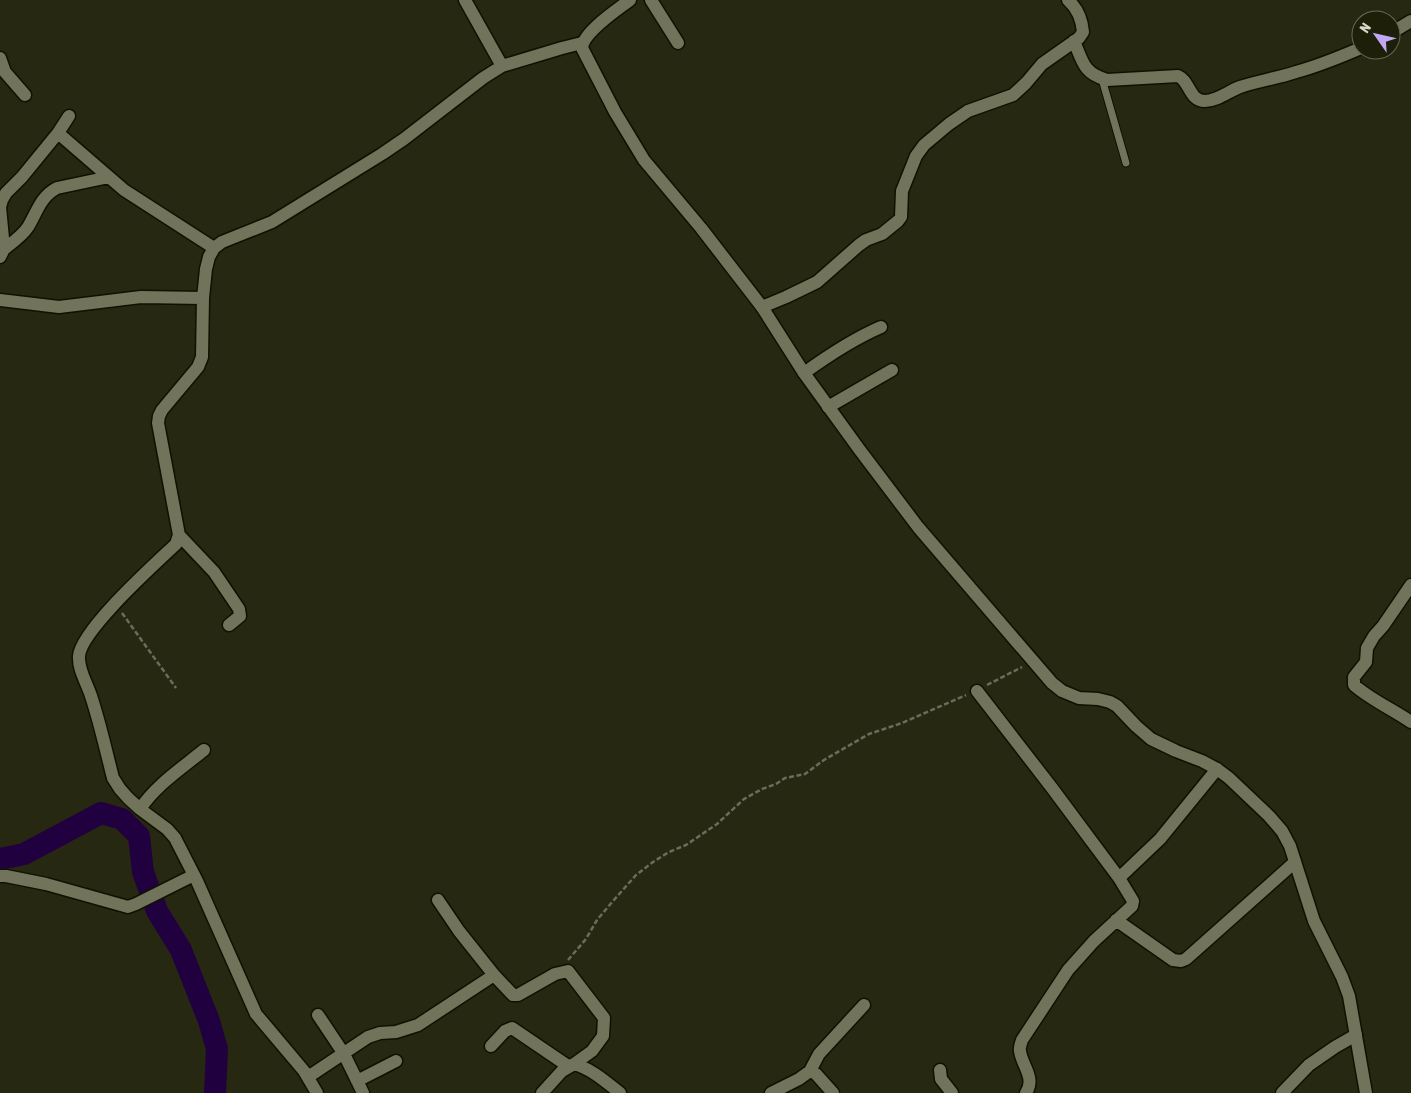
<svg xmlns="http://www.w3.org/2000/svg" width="1411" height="1093" font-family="'Asap Condensed',sans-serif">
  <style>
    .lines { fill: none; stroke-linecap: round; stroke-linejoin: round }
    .river { stroke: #210040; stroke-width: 22 }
    .lane-casing { stroke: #101100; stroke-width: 9 }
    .street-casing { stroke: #101100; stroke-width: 15 }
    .secondary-casing { stroke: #101100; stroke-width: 15 }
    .path { stroke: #6b6c59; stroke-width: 2.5; stroke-dasharray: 5 2.5; stroke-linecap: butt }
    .lane { stroke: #71735a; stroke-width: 7 }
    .street { stroke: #71735a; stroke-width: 12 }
    .secondary { stroke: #71735a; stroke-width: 12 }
  </style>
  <rect width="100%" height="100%" fill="#272812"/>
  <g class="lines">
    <path class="river" d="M0 859 24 854 101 813 122 819 139 836 143 872 157 911 181 950 209 1021 217 1049 215 1093"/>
    <g class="lane-casing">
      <path id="lane" d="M1102 79 1126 163"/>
    </g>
    <g class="street-casing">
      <path id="street" d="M465 0 502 66
        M651 0 678 43
        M1391 33 1411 21
        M1074 41C1083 62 1083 73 1107 80L1178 76C1190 81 1189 101 1205 101 1217 101 1229 91 1240 87 1258 81 1278 78 1296 72 1318 66 1340 57 1361 48
        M0 58 5 72 25 95
        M58 133 124 190 214 248
        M4 249C13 242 22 236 28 227 37 212 41 196 57 188L109 177
        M0 257 4 249 0 207 2 200 6 193 22 177 58 133 69 116
        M0 300 59 307 141 297 203 298
        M762 307 786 297 817 282 859 245 866 240 882 234 898 221 901 217 902 191 916 156 924 145 949 124 968 111 1013 95 1026 83 1042 64 1079 38 1083 32C1082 20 1077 8 1068 0
        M804 373C829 355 853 339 881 327
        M828 407 892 370
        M179 535 214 572 239 609 240 616 229 625
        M1411 585 1383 626 1374 636 1367 648 1366 662 1354 677V685C1371 700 1392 709 1411 722
        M977 691 1052 788 1119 878
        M140 809C156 785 182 768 204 750
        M0 876H6L46 884 128 907 136 904 194 875
        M438 900 459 931 494 975 513 995H518L555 974 568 971 604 1018 603 1036 592 1051 574 1064
        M1116 920 1173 960 1181 961 1186 959 1295 862
        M318 1015 344 1054 363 1093
        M491 1046 505 1031 512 1028 568 1066
        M940 1070 941 1079 952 1093
        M810 1071 819 1054 864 1005
        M308 1077 368 1037 380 1033 396 1032 418 1025 494 975
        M357 1081 396 1061
        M317 1093 304 1071 256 1014 197 881 175 838 167 829 140 809 128 798 120 789 113 778C106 751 100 723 91 696 87 683 78 670 79 656 81 630 155 564 176 544L179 535 158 423 159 416 162 410 198 367 202 357 203 298 206 269 209 257 214 248 222 242 272 222 382 154 404 139 483 78 502 66 562 48 582 43
        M542 1093 562 1071 574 1064C592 1069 606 1082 620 1093
        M771 1093 799 1079 810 1071 816 1074 833 1093
        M1026 1093C1036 1078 1022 1066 1020 1051 1019 1047 1021 1044 1022 1040L1068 970 1094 941 1132 906 1133 901 1119 878 1160 839 1217 769
        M1282 1093 1309 1065 1335 1047 1356 1035"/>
    </g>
    <g class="secondary-casing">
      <path id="secondary" d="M630 0C617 10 583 32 582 48L615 112 644 160 701 228 762 307 804 373 859 449 918 527 1052 683 1062 691 1079 698 1098 699 1110 702 1117 706 1136 726 1151 739 1176 751 1202 761 1217 769 1229 778 1269 816 1282 831 1290 846 1314 921 1342 977 1349 996 1366 1093"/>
    </g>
    <path class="path" d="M122 613 176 688
      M987 685 1022 667
      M568 960 586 939 597 920 613 901 636 875 653 862 669 852 686 845 717 824 744 799 762 789 776 784 785 778 805 774 824 760 869 734 902 723 966 695"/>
    <use href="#lane" class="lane"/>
    <use href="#street" class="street"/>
    <use href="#secondary" class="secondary"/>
  </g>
  <g transform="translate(1376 35) rotate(304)"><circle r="24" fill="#1d1f09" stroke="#676957"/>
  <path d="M0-4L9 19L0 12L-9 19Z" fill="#c2a8f2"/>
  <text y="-8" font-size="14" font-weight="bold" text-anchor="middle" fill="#d7d9cb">N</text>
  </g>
</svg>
